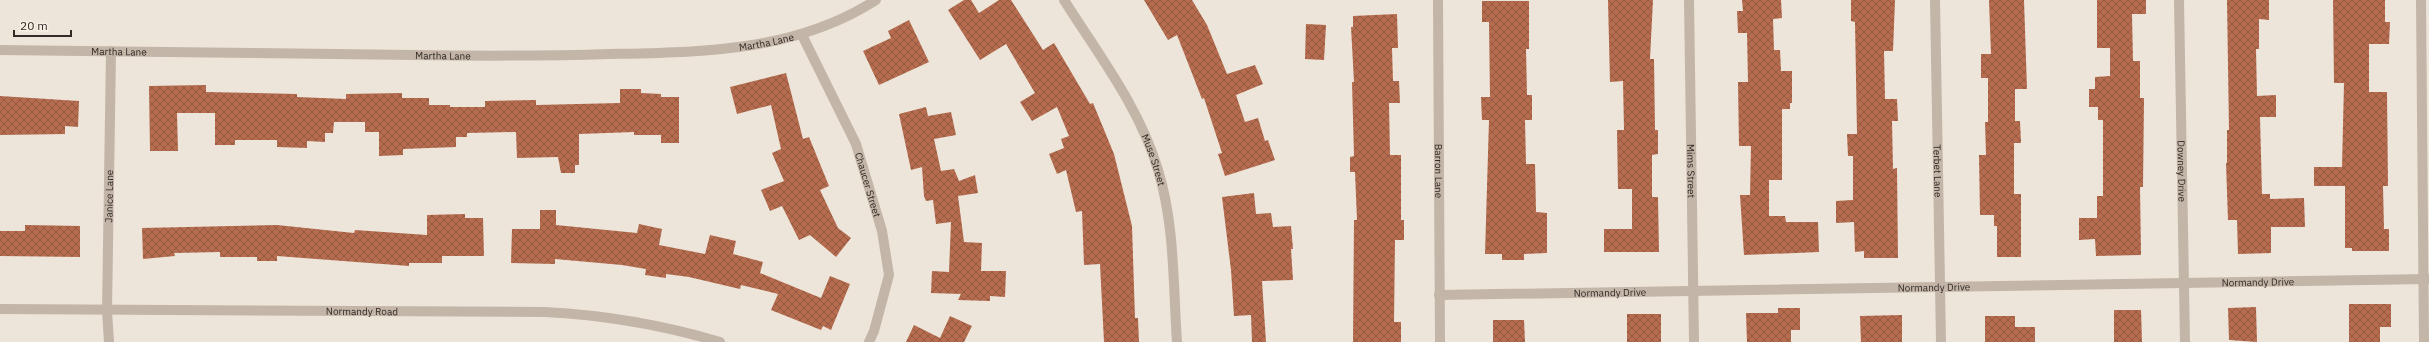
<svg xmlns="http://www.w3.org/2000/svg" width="2429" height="342" font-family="'IBM Plex Sans',sans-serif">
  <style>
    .building { fill: url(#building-cross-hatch) }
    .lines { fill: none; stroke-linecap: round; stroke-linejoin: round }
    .street { stroke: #c3b5a7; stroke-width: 10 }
    .labels { text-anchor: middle; stroke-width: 3.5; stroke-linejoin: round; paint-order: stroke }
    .street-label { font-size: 10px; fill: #312a26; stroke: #f6efe4 }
  </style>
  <defs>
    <pattern id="building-cross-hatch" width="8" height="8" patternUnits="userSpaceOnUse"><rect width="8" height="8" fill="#b66c4e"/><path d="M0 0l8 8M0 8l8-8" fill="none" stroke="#955941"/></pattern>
  </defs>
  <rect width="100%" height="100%" fill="#ede5d9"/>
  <path class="building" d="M964 0H971L979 13 999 0H1011L1043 50 1054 43 1090 104 1093 103 1114 154 1132 226 1135 318H1138L1139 342H1104L1100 264 1084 265 1082 211 1076 212 1066 170 1057 174 1049 154 1064 148 1061 139 1069 136 1057 107 1032 121 1020 102 1035 93 1006 44 980 60 948 10Z
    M1144 0H1192L1207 25 1227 74 1255 65 1263 84 1236 95 1245 122 1258 118 1265 141 1268 140 1275 160 1225 176 1218 154 1222 153 1204 98 1202 99 1177 35 1168 40Z
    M1608 0H1653L1650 59H1654L1655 130H1658V154L1652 155V197H1658L1659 252H1604V229H1632V189H1618L1617 130H1624L1623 81 1610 82Z
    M1742 0H1781L1782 18 1773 19 1774 50H1780L1781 71H1792V103H1790V109H1782V180H1769V216H1785L1786 222H1818L1819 252 1744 255 1740 195H1750L1751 146H1739L1738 82H1748L1747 33H1738L1737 11H1743Z
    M1851 0H1895L1893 51H1884L1885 99H1897L1898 121H1892L1893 169 1897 168 1898 258H1864V251L1855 252 1854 222 1836 223V201L1853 200V156H1848L1847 134H1857L1855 22 1851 21Z
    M1989 0H2024L2027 89H2015V121H2020L2021 143H2014V194H2021V257H1997V226H1994V215H1980L1979 155H1986L1985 122H1988V78H1981V54H1991Z
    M2097 0H2146V14H2132L2133 61H2140V98H2144L2143 187H2140L2141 255 2096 256 2095 239 2079 240V218H2097V196H2103V120H2098V107H2089V89H2095V77L2110 76V48H2097Z
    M2227 0H2269V20L2259 19V49H2256L2257 96 2276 95V117H2260L2262 194H2270V199L2304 198 2305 227H2271V253L2238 254 2237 220H2228L2226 163H2227V130H2229Z
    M2333 0H2385V22H2390L2389 44H2369V92H2387L2388 186H2383L2384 229H2389V251H2352V248H2345V186H2314V167H2342L2344 83H2334Z
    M1482 1H1529V49H1526L1527 95H1532V120H1525L1526 164H1535L1536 212 1547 213V253L1524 254V260H1502V254H1485L1489 120H1482L1481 97H1490L1489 22H1482Z
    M1397 14 1398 48H1392L1393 81H1399L1400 103H1389L1390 155H1401V220H1404V240H1395L1394 322H1401V342H1353L1354 220H1357L1355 172H1350V157L1354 156 1352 82H1354L1351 27H1353V16Z
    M909 20 929 62 879 85 863 51 891 38 888 31Z
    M1306 24 1326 25 1324 60 1305 59Z
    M786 73 803 139 809 137 829 186 820 190 838 228 851 238 836 257 810 235 799 240 782 206 770 211 761 190 784 181 772 153 781 149 771 105 737 114 730 87Z
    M206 85V92L297 94V97L346 99V94L402 93V98H429V105H450V107H485V101L536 100V105L620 103V89H641V93L661 94V97H679V143H661V135H634V132L579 134V165H575V173H561L558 157 517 158 516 132 467 133V137H456V147L403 149V155L379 156V132H365V122H334L333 133H325V142L307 141V148L277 147V140H235V145H215V113H177L178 151H150L149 86Z
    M0 96 79 101 78 127 65 126V134L0 135Z
    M926 107 928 116 951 112 956 135 934 139 941 171 954 169 959 181 975 175 978 193 958 196 964 242 982 243 981 271H1006L1005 297 990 296V301L958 300 961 294 931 293 932 271 949 272 951 222 936 224 933 200 926 201 924 196 922 167 911 170 899 114Z
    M1254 193 1256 214 1271 213 1273 227 1291 226 1293 249H1291L1293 280 1262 281 1266 342H1252L1251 315 1234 316 1231 270 1222 197Z
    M540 210H556V225L637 233 639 224 662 229 659 245 705 254 710 235 736 241 733 254 763 262 760 273 821 298 830 276 850 284 831 330 823 326 821 330 771 310 778 294 741 285 740 289 689 277 666 274V278L645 275 646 269 622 265 555 259V264L511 263 512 229H540Z
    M465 214V218H483L484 256H442V263H409V266L277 256V261H257V257H220V252L174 253 175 256 143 259 142 228 277 225 354 233 355 230 427 235V215Z
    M25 225 80 226V257L0 256V231H25Z
    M2349 304H2391V327H2380V342H2349Z
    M2256 307 2257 342 2229 340 2228 308Z
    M1778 308H1800V330H1791V342H1747L1746 313H1778Z
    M2114 310H2141L2142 342H2114Z
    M1627 314H1661V342H1627Z
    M1902 315V342H1861L1860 316Z
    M950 316 972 326 964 342H906L914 325 940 338Z
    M1985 316H2015V327H2035V342H1985Z
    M1493 320H1524L1525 342H1493Z"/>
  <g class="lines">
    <g class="street">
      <path id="s1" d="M1064 0C1098 54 1140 108 1158 170 1175 225 1173 285 1177 342"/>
      <path id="s2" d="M1438 0 1440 342"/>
      <path id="s3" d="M1689 0 1694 342"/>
      <path id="s4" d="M1935 0 1941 342"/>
      <path id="s5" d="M2179 0 2185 342"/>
      <path d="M2421 0 2424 342"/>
      <path id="s6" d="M802 35 856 144 882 231 889 275 874 331 869 342"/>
      <path id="s7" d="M0 50C138 51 276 54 414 55 479 56 544 56 610 54 703 52 795 52 876 0"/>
      <path id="s8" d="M1439 295 2429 279"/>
      <path id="s9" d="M0 309 545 312C604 315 663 325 720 342"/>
      <path id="s10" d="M109 342 107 311 111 51"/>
    </g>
  </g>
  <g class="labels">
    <g class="street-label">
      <text dy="4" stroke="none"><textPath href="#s7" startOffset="767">Martha Lane</textPath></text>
      <text dy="4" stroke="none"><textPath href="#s7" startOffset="119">Martha Lane</textPath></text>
      <text dy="4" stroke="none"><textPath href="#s7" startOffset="443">Martha Lane</textPath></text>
      <text dy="4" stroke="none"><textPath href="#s1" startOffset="184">Muse Street</textPath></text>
      <text dy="4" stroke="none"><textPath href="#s2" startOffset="171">Barron Lane</textPath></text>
      <text dy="4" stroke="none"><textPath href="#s3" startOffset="171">Mims Street</textPath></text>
      <text dy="4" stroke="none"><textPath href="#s4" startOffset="171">Terbet Lane</textPath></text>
      <text dy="4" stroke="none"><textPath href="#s5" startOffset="171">Downey Drive</textPath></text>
      <text dy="4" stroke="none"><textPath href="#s6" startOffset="164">Chaucer Street</textPath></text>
      <text dy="4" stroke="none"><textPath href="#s10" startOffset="146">Janice Lane</textPath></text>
      <text dy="4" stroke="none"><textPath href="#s8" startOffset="819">Normandy Drive</textPath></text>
      <text dy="4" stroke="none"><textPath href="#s8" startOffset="495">Normandy Drive</textPath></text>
      <text dy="4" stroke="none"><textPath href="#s8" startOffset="171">Normandy Drive</textPath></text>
      <text dy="4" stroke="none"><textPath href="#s9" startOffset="362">Normandy Road</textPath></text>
    </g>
  </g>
  <path d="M14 30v6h57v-6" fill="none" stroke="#312a26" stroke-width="2"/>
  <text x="20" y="30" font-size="12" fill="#312a26" stroke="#f6efe4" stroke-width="3" paint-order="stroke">20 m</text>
</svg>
